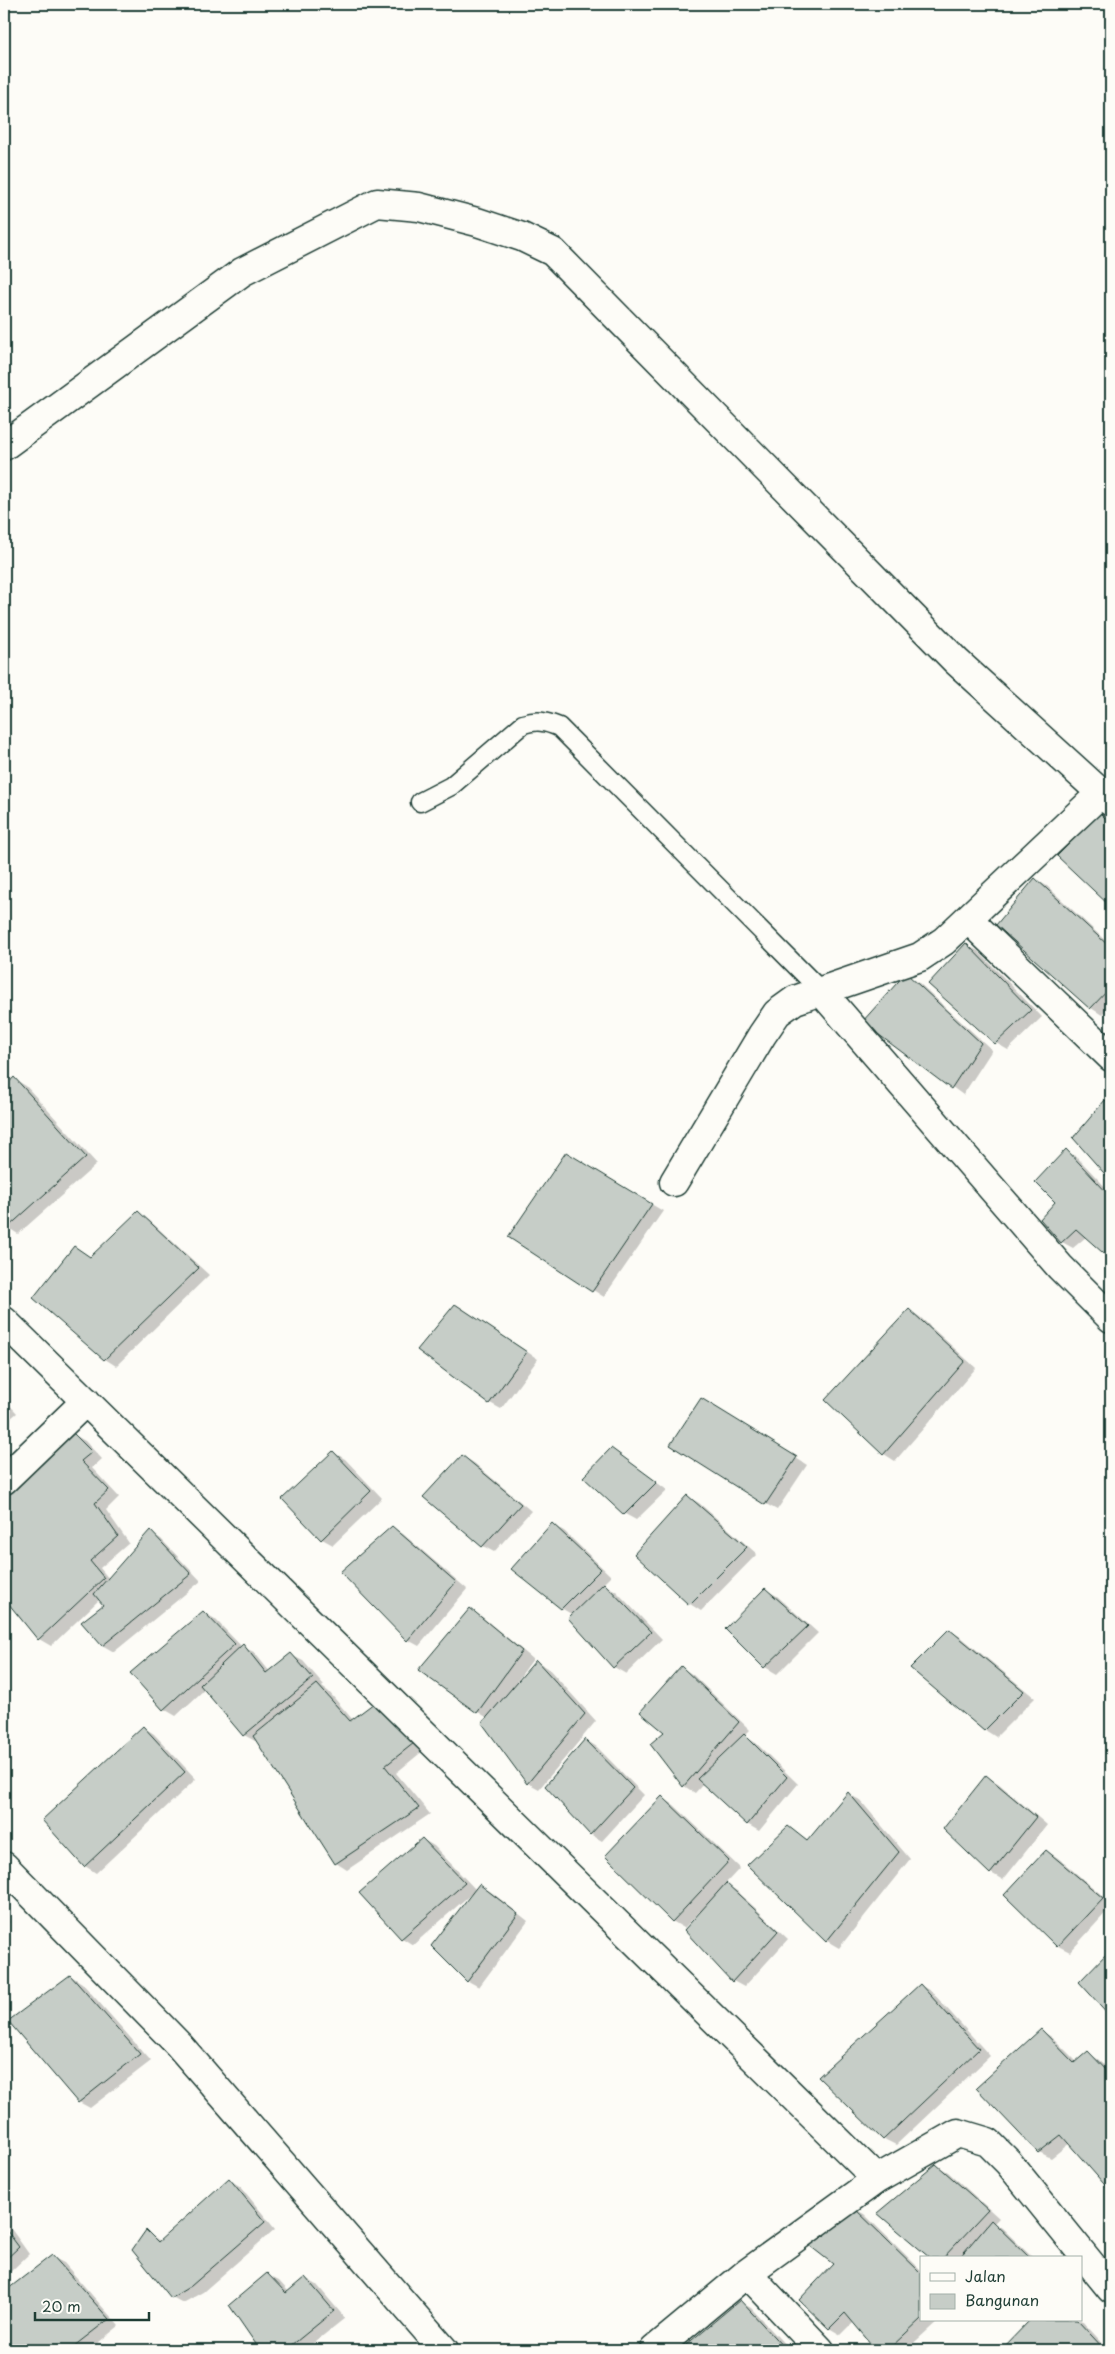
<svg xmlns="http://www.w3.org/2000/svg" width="1115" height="2354" font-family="'Playpen Sans',sans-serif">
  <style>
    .shadow { fill: #0003 }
    .building { fill: #c6cdc7; stroke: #1f3d34 }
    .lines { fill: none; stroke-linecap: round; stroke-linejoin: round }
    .service-casing { stroke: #1f3d34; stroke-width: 21 }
    .minor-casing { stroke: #1f3d34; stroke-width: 31 }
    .service { stroke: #fdfcf7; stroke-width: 18 }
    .minor { stroke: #fdfcf7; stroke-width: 28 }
  </style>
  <rect width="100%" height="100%" fill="#fdfcf7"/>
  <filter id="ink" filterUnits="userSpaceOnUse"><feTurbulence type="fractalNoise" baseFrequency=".02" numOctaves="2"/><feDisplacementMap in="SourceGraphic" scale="10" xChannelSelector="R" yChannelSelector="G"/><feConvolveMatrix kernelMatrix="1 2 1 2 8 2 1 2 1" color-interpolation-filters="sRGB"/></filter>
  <g filter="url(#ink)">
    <path class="shadow" d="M1101 814 1111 820V905L1058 856Z
      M1036 880 1047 886 1111 946V1005L1102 1015 1091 1008Z
      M966 945 978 951 1042 1017 1008 1050 996 1043 930 984Z
      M906 975 918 982 992 1050 963 1095 864 1022Z
      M14 1079 26 1086 97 1164 18 1234 4 1225V1089Z
      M1105 1102 1111 1106V1180L1074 1138Z
      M1066 1151 1077 1157 1111 1193V1258L1086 1237 1073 1248 1062 1242 1057 1202Z
      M566 1154 663 1211 604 1297 510 1237Z
      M138 1213 149 1220 209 1275 116 1366 105 1359 35 1298 91 1258Z
      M909 1310 920 1317 976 1368 895 1461 884 1454Z
      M467 1312 538 1359 501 1409 490 1403Z
      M4 1399 17 1413 4 1424Z
      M713 1406 807 1465 777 1510 766 1504Z
      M73 1434 85 1441 102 1459 92 1468 119 1497 106 1510 129 1543 100 1568 109 1579 150 1532 161 1539 201 1581 114 1652 102 1645 104 1605 100 1599 51 1646 39 1639 4 1596V1498Z
      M611 1449 667 1490 636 1520 625 1514Z
      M333 1452 345 1459 382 1498 333 1545 322 1539Z
      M462 1456 474 1463 531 1511 494 1552 483 1546Z
      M687 1496 699 1503 757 1554 701 1611 690 1604 636 1554Z
      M553 1525 564 1531 611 1576 603 1584 616 1591 662 1639 626 1674 614 1667 570 1618 573 1615 561 1608Z
      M392 1527 403 1534 467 1589 419 1646 408 1640Z
      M766 1590 777 1596 818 1633 777 1674 765 1667 727 1629Z
      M470 1610 481 1616 533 1659 517 1681 518 1682 536 1661 548 1668 596 1721 539 1789 528 1783 484 1723 488 1718 478 1712Z
      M203 1612 215 1619 242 1647 254 1652 270 1672 291 1655 303 1661 324 1685 322 1687 329 1692 353 1720 374 1705 424 1750 396 1773 430 1814 347 1870 336 1863 257 1740 255 1741 244 1735 205 1689 176 1716 164 1709 132 1673Z
      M949 1631 961 1637 1035 1698 996 1737 985 1730Z
      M682 1668 693 1675 750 1730 744 1736 756 1743 798 1784 759 1831 747 1824 704 1783 695 1793 684 1786 651 1744 666 1732Z
      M143 1727 154 1734 196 1779 96 1873 85 1866Z
      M586 1740 597 1747 644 1795 602 1841 590 1834Z
      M986 1777 998 1783 1047 1825 1003 1880 991 1873 945 1829Z
      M848 1794 860 1800 910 1859 839 1948 827 1941 749 1865 788 1828 808 1841Z
      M663 1798 674 1805 740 1868 725 1884 737 1891 788 1939 744 1987 733 1981 702 1912 700 1911 684 1928 672 1921Z
      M422 1839 434 1846 476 1890 480 1885 491 1892 528 1921 479 1987 468 1981 471 1894 413 1945 402 1938 361 1893Z
      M1047 1851 1058 1858 1111 1903V1907L1070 1952 1058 1946Z
      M4 1916 10 1922 4 1927Z
      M1111 1951V2015L1081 1982Z
      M71 1976 82 1983 151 2061 90 2108 79 2102Z
      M920 1985 932 1992 990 2056 896 2145 884 2139Z
      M1042 2031 1053 2038 1077 2062 1088 2053 1099 2060 1111 2071V2190L1070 2143 1051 2158 1039 2152Z
      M936 2165 948 2172 999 2218 994 2223 1002 2228 1033 2258H932Z
      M230 2180 241 2187 275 2229 203 2292 183 2303 172 2297 146 2232 160 2241Z
      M852 2208 864 2214 921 2270V2320H939L906 2350H878L854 2322 841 2335 829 2328 835 2264Z
      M4 2219 29 2254 4 2278Z
      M52 2257 64 2263 119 2326 89 2350H4V2294Z
      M267 2275 279 2281 289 2292 305 2278 317 2285 345 2318 305 2350H261L231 2305Z
      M740 2302 751 2308 790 2350H682Z
      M1032 2320H1081L1109 2350H1003Z"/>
    <path class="building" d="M1100 813 1111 824V907L1057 856Z
      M1035 878 1111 948V987L1090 1009 996 925Z
      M966 943 1031 1010 995 1044 928 984Z
      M906 973 981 1043 951 1089 862 1022Z
      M14 1077 86 1157 6 1229 4 1226V1088Z
      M1105 1100 1111 1106V1181L1073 1138Z
      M1066 1149 1111 1197V1260L1076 1229 1061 1243 1040 1219 1055 1202 1035 1182Z
      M566 1152 652 1204 592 1292 508 1237Z
      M138 1211 199 1268 104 1360 33 1298 74 1246 90 1257Z
      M455 1304 527 1352 489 1404 417 1350Z
      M909 1309 965 1361 883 1455 825 1400Z
      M701 1398 797 1457 765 1505 670 1445Z
      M73 1433 92 1452 81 1461 109 1490 95 1503 118 1536 90 1561 104 1578 38 1640 4 1598V1496Z
      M611 1448 657 1482 624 1515 583 1477Z
      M333 1451 371 1491 321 1540 282 1499Z
      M462 1455 521 1504 482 1547 423 1497Z
      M687 1495 747 1547 689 1605 634 1554Z
      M552 1523 601 1569 561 1609 511 1569Z
      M392 1526 456 1582 407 1641 340 1572Z
      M150 1530 191 1574 102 1646 81 1622 103 1605 94 1594Z
      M604 1583 651 1632 613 1668 568 1618Z
      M765 1588 808 1626 764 1668 725 1629Z
      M470 1608 522 1651 477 1713 418 1670Z
      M203 1611 235 1644 163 1710 130 1673Z
      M949 1629 1024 1691 984 1731 910 1668Z
      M243 1644 266 1673 291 1653 313 1678 243 1736 200 1685Z
      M536 1660 585 1714 527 1784 482 1723Z
      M681 1666 739 1722 683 1787 650 1744 664 1732 640 1712Z
      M317 1684 350 1721 374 1703 414 1743 385 1766 419 1808 335 1864 253 1736Z
      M143 1726 185 1772 84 1867 42 1820Z
      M744 1734 787 1777 747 1825 697 1779Z
      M585 1739 633 1788 590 1835 545 1786Z
      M986 1775 1036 1817 990 1874 943 1829Z
      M848 1792 899 1852 826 1942 747 1865 788 1826 807 1841Z
      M662 1796 729 1861 672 1922 605 1856Z
      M422 1838 465 1883 401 1939 359 1893Z
      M1046 1850 1103 1898 1057 1947 1004 1895Z
      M726 1883 778 1931 732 1982 684 1930Z
      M479 1884 518 1914 467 1982 431 1946Z
      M1111 1949V2017L1079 1982Z
      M70 1975 140 2054 78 2103 8 2021Z
      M920 1984 979 2049 883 2140 818 2077Z
      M1041 2029 1074 2063 1088 2051 1111 2075V2192L1061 2135 1038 2153 976 2088Z
      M936 2164 988 2210 943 2258H930L877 2213Z
      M229 2178 265 2222 191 2286 171 2298 132 2250 146 2230 158 2242Z
      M852 2206 921 2273V2319L888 2350H876L845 2313 829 2329 799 2300 833 2264 810 2246Z
      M991 2220 1030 2258H959Z
      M4 2227 19 2247 4 2261Z
      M52 2255 109 2319 69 2350H4V2292Z
      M267 2273 286 2293 305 2277 334 2311 286 2350H260L229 2305Z
      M740 2300 786 2350H680Z
      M1030 2320H1077L1105 2350H1001Z"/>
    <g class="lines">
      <g class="service-casing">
        <path id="service" d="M420 802 451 786 523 724C537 720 545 721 559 727L821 991"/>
      </g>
      <g class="minor-casing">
        <path id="minor" d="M4 446 242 272 377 203 419 207 477 222 522 237 553 252 956 661 1111 802
          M968 919 1111 1057
          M821 991 1060 1267 1111 1318
          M674 1182 762 1035 777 1013 795 1000 920 957 944 941 1101 793
          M4 1321 877 2179 747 2273 654 2350
          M4 1480 86 1401
          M4 1866 179 2045 444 2350
          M877 2179 958 2133 988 2142 1008 2162 1111 2289
          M747 2273 820 2350"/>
      </g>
      <use href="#service" class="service"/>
      <use href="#minor" class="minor"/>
    </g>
  </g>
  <rect width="1115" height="2354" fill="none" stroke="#fdfcf7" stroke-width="20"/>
  <rect x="10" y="10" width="1095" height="2334" fill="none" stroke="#1f3d34" stroke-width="2" filter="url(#ink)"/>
  <rect x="920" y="2256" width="162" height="65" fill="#fdfcf7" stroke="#a4b0a9"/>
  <rect x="930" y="2273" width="25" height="8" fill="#fdfcf7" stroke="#a4b0a9"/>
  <text x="965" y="2282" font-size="15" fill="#1f3d34">Jalan</text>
  <rect x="930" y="2294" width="25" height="15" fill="#c6cdc7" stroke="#a4b0a9"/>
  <text x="965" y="2306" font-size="15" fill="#1f3d34">Bangunan</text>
  <path d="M35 2312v8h114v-8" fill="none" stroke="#1f3d34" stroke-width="2.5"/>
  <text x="42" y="2312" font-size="15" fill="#1f3d34" stroke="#fdfcf7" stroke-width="4" paint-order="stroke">20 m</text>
</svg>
